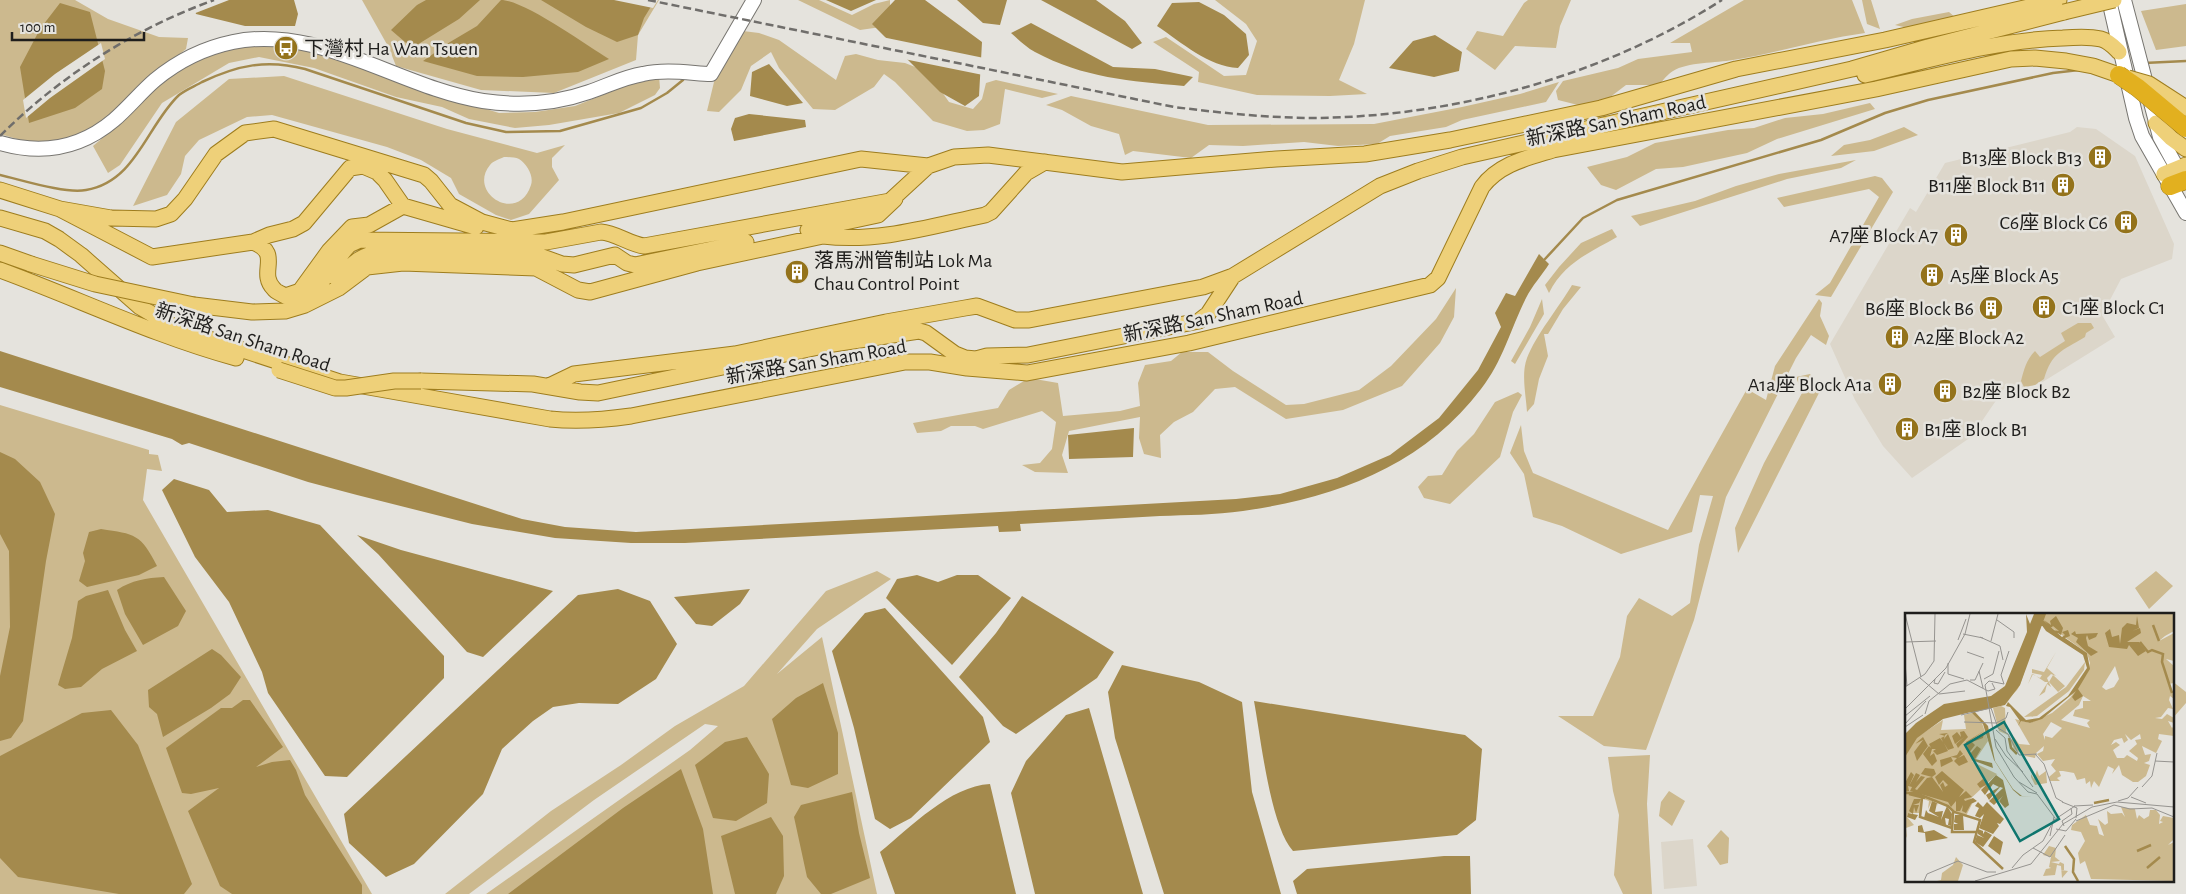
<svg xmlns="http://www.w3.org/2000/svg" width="2186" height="894" font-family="'Alegreya Sans','Noto Sans SC',sans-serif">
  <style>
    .built { fill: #dcd6ca }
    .green { fill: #ccb98e; fill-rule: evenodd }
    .water { fill: #a48a4d }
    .pier { fill: #e5e3dd }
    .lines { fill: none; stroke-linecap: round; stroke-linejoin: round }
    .stream { stroke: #a48a4d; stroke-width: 2.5 }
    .secondary-casing { stroke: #777570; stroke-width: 16 }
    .primary-casing { stroke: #9e7d1e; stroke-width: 17 }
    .highway-casing { stroke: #9e7d1e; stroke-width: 19 }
    .secondary { stroke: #fff; stroke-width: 14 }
    .primary { stroke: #eed079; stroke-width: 15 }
    .highway { stroke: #e2b01f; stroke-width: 18 }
    .rail { stroke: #706e6b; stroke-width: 2.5; stroke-dasharray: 8 4; stroke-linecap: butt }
    .primary-bridge-casing { stroke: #9e7d1e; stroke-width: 17; stroke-linecap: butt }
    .highway-bridge-casing { stroke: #9e7d1e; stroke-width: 19; stroke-linecap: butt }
    .primary-bridge { stroke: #eed079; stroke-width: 15 }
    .highway-bridge { stroke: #e2b01f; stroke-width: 18 }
    .labels { text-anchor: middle; stroke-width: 5; stroke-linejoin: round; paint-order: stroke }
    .poi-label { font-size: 20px; fill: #1f1e1c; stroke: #e5e3dd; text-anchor: start }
    .street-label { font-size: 20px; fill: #1f1e1c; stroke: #e5e3dd }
    .inset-river { fill: none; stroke: #a48a4d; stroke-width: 2.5 }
    .inset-road { fill: none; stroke: #969490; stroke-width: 1 }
    .view { fill: #0f766e; fill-opacity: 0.15; stroke: #0f766e; stroke-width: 2.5 }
    .inset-edge { fill: none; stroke: #1f1e1c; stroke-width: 2.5 }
  </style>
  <rect width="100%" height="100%" fill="#e5e3dd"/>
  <path class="built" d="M2077 127 2096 129 2135 156 2174 244 2172 259 2121 279 2102 315 2115 337 2041 383 2024 388 2006 386 1971 437 1912 478 1883 446 1855 400 1830 344 1910 208 1916 212 1945 163 2070 132Z
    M1693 839 1697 886 1664 889 1661 842Z"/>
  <path class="green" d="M0 0H75L108 19 159 37 188 38 186 49 147 81 100 127 62 144 24 141 0 134Z
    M362 0H659L638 35 636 60 554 93 481 90 396 66 389 48Z
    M798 0H819L852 15 874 4 890 0V15L881 27 860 30Z
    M1215 0H1365L1354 44 1339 80 1367 94 1330 96 1257 95 1198 82 1199 72 1153 42 1166 37 1224 76 1246 75 1257 41 1246 24Z
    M1528 0H1571L1560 26 1556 48 1515 46 1495 70 1466 49 1477 31 1503 36 1524 3Z
    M1744 0H1852L1865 33C1820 39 1777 53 1733 60 1717 63 1687 62 1673 71 1668 74 1663 80 1659 85H1626L1605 101 1582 106 1558 100 1556 91 1563 81 1618 68 1638 59 1692 52 1690 43H1670Z
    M1862 0H1871L1880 29 1867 24Z
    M2186 4V46L2156 50 2141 11Z
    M1949 12 1956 18 1908 28 1895 25 1912 19Z
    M735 30 759 33 779 40 836 80 845 56 856 54 878 60 905 63 928 72 949 102 973 109 982 99 986 83 996 80 1058 94 1042 98 1005 89 1000 124 984 130 967 131 933 121 895 82 884 74 874 87 835 110 813 109 779 68 771 52 751 66 741 90 719 112 707 111 722 49Z
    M281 45 316 51 425 90 499 113 535 112 575 106 610 92 636 78 659 76 660 88 655 95 619 113 549 125 515 128 469 119 442 107 396 97 314 68 259 57 229 63 162 103 120 165 108 173 93 146 132 113 154 88 198 59 237 47Z
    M284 76 447 129 537 153 565 145 552 158V167L559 180 529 214 511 220 496 215 459 194 451 178 421 160 387 147 272 115 247 117 199 140 185 156 181 174 167 195 133 206 176 122 229 79ZM504 157C508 157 515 157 519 159 527 164 534 176 531 185 518 225 467 193 490 165 493 161 500 159 504 157Z
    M1559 82 1546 102 1462 120 1446 127 1390 136 1377 144 1338 146 1304 142 1243 146 1209 145 1191 158 1133 151 1125 155 1119 134 1091 126 1062 110 1046 105 1071 96 1208 125 1374 124 1462 107 1520 94Z
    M1870 103 1875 109 1777 139 1747 153 1683 167 1656 169 1616 190 1601 185 1587 167 1627 157 1655 143 1728 130 1754 128 1785 118 1823 114Z
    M1904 127 1918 135 1874 151 1831 156 1844 145 1870 140Z
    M1856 160 1841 168 1787 179 1640 226 1631 216 1695 201 1736 186 1779 174Z
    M1875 176 1882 178 1893 192 1831 297 1815 295 1830 283 1879 197 1869 189 1784 207 1777 198Z
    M1612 229 1617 237C1589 253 1564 263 1549 293L1545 285 1559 267 1581 243Z
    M1572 285 1581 287 1563 309 1548 334H1544L1548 356 1539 379 1534 404 1527 412C1526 395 1521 374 1527 358 1536 335 1559 307 1572 285Z
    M1456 288 1454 317 1440 343 1402 386 1343 410 1286 419 1235 387 1215 389 1193 412 1174 422 1160 435 1161 458 1144 454 1139 438 1140 417 1069 431 1062 455 1068 473 1035 472 1022 465 1040 463 1052 449 1056 422 1042 411 983 429 975 426H951L941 431 917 433 913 423 998 408 1009 390 1029 378 1058 383 1063 416 1120 411 1140 406 1138 383 1145 365 1171 361 1182 352H1208L1233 371 1286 405 1304 404 1359 390 1391 366 1436 319Z
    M1542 299 1544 314 1515 364 1511 361 1530 327Z
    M1819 299 1822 303 1820 316 1829 336 1826 345 1811 335 1796 358 1726 497 1694 620 1646 750 1604 746 1558 716H1593L1620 657 1627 616 1639 598 1672 616 1690 603 1699 545 1713 496 1700 495 1692 532 1621 554 1562 526 1533 517 1524 474 1510 453 1521 425 1524 451 1533 473 1668 530 1747 389 1766 400 1775 366Z
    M2078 323H2091L2094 328 2086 333 2085 337C2062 351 2052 352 2044 379L2035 385 2024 387 2021 381C2024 369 2027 359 2035 351L2040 357 2065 341 2061 333Z
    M1810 374 1821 389 1738 553 1735 528 1764 463 1802 393 1796 377Z
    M1518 392 1522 395 1513 412 1500 457 1450 504 1424 498 1418 487 1428 476 1442 475 1457 451 1474 434 1495 402Z
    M0 405 149 450V454L158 455 162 471 147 469 143 500 372 894H0Z
    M877 571 891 579 817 629 777 674 822 637 877 894H486L690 750 718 726 705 724 594 800 469 894H445L551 811 621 765 675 726 744 686 826 591Z
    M2156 571 2173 586 2149 609 2135 588Z
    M2172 681 2186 692V703L2172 719Z
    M1650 755 1647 804 1652 894H1623L1614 875 1619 815 1613 791 1608 757Z
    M1669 791 1685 801 1672 826 1659 816 1661 802Z
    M1721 830 1729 838 1728 863 1720 865 1707 846Z"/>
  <path class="water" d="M191 0H294L298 14 295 26H245L196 14Z
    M426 0H480L459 19 412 48 391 30 417 5Z
    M501 0C524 0 586 45 609 59L578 72 523 77 477 76 423 61 450 42 477 26Z
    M541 0H655L644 18 638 35 617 42 586 27Z
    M826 0H876L851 11Z
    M895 0H925L982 42 979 96 965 106 940 92 872 24Z
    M957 0H1007L1000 25 983 23Z
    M1041 0H1096L1125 21 1142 43 1132 49Z
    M1199 2 1224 15 1246 34 1249 55 1238 68C1209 67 1181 42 1157 26L1172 3Z
    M60 3 90 12 105 71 102 89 75 108 29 123 20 67 40 29Z
    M1031 23 1113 67 1155 69 1193 77 1184 86C1131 81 1083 78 1035 52 1026 47 1018 39 1011 33Z
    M1435 35 1462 52 1459 71 1434 77 1389 68 1413 41Z
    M769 64 803 103 787 106 750 96 752 72Z
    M749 114 805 120 806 127 734 141 731 129 735 118Z
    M1539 254 1549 264C1542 275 1532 286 1526 298 1510 330 1503 361 1481 389 1423 466 1335 498 1243 511 1215 515 1187 515 1160 516 1113 519 1067 521 1020 524L1021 531 999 532 998 526 685 543H631L555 538 472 524 357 495 308 482 189 443 182 445 172 439 0 387V351L522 519 565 527 636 532 1236 499 1280 494 1337 478 1390 455 1439 418 1478 370 1501 327 1495 313 1506 293 1515 296Z
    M1134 428 1133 457 1069 459 1068 435Z
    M0 452 15 459 40 482 55 514 46 561 23 721 11 738 0 741V676L10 627 9 551 0 534Z
    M174 479 209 490 227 512 268 510 320 525 444 656V678L347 777 325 776 268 693 262 672 229 602 195 557 162 490Z
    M101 529C135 534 141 534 157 566L139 575 87 587 79 581 85 561 83 553 89 532Z
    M357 535 401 550 553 591 483 657 467 652 378 554Z
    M917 575 938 582 957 575H978L1011 598 952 665 886 598 897 579Z
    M164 577 186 611 178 626 143 645 125 614 117 590C132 580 146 578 164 577Z
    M618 589 650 601 677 644 656 679 618 704 579 703 553 707 533 721 502 749 483 794 414 864 386 877 349 843 344 814 578 595Z
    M750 589 740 604 712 626 696 624 674 597Z
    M108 590 125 630 137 651 102 669 81 687 65 689 58 685 72 638 78 601 86 596Z
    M1022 596 1114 652 1097 678 1016 734 1003 726 959 677 996 633Z
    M885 608 983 717 990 742 911 818 890 829 875 819 854 728 832 651 865 613Z
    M212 649 221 655 241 677 230 694 211 708 163 737 157 714 149 707 148 690Z
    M1122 665 1199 682 1242 702 1252 792 1281 894H1164L1115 738 1108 692Z
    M823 683 838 733V774L808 788 791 785 772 719 796 698Z
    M243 700H250L283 747 256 767 272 762 290 760 296 770 305 795 362 885V894H232L220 886 188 811 219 788 191 794 182 793 166 748 221 708H232Z
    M1254 701 1465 735 1482 749 1476 820 1457 835 1293 851C1270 825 1261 739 1254 701Z
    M1089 708 1143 894H1035L1011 793 1026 761 1066 715Z
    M111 710 138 745 192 884 184 894H119L18 877 0 858V756L82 713Z
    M747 737 769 774 767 803 736 821 713 818 695 765 725 742Z
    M681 769 703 829 713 894H508L623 808Z
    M990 784 1016 894H895L880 852C911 827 950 786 990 784Z
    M852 792 859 833 870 878 831 894H821L807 877 794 817 801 805Z
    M771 817 783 836 784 876 776 894H735L721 836Z
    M1444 856H1470L1471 894H1297L1293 881 1307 869Z"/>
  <path class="pier" d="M189 0H229L193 14Z
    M614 0H658L653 8Z
    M882 37 984 58 983 75 904 59Z
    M101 43 105 59 50 98 26 118 23 100 55 74Z"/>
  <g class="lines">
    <path class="stream" d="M2144 63 2186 61
      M0 175C22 180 65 194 86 190 136 182 147 125 179 95 185 90 195 86 202 82 238 65 267 59 305 69L466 123 506 132 560 131 613 116 641 108 667 93 683 80
      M1545 259 1583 218 1617 200 1821 140 1885 113 1928 100 2053 73 2079 70"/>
    <g class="secondary-casing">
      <path id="secondary" d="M2109 0 2136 118 2142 136 2186 213
        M2124 0 2160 137 2182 177
        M0 143C42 155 81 148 114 120 129 107 141 92 155 80 178 61 204 48 233 42 319 24 400 88 483 101 518 106 555 104 589 92 607 86 624 77 643 74 665 69 689 73 711 74L754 0"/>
    </g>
    <g class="primary-casing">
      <path id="primary" d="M1865 75C1930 60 1996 40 2063 38 2075 37 2089 36 2101 39 2109 41 2114 47 2119 52
        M2156 123 2171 138 2186 149
        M2164 174 2186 165
        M0 190 60 209 152 257 253 242 269 235 293 229 304 223 350 168 363 166 377 172 385 180 403 206
        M60 209 111 218 156 219 171 214 185 199 216 154 245 133 274 129 424 175 431 181 450 205 482 222 512 230 563 222 861 159 928 166 954 157 988 155 1122 172 1276 159 1365 154 1450 140 1601 108 1736 69 1885 40 2059 0
        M0 218 45 231 59 239 81 255 140 307 176 328 340 382 550 419C578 422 603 420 631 416L905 362H930L967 368 1027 373 1189 343 1430 285 1438 278 1482 187C1499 164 1527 158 1553 150L1876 89 2011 59 2035 58 2066 61 2093 66 2119 75
        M808 230 878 215 895 199
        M253 242C283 254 257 272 274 289 276 292 282 294 285 296L300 291 329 251 352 227 369 225 403 206 476 227
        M0 253 31 264
        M0 270C79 299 155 336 236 358
        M337 279C355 261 361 255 385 250L537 255 562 264 574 265 615 255 627 263 635 265 746 242
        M307 302 343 252 349 245 360 240 546 242 601 232C616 233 629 244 644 246L890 201 928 166
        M194 305 252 312 285 311 305 305 339 288 367 267 403 263 536 268 578 290 590 292 697 263 823 236C878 243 932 226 985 215L991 212 1026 173 1045 162
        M421 381 533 384 580 392 598 393 833 344 919 331 926 333 955 354 965 358 976 359 987 356 1028 355 1199 321 1208 314 1233 276
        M549 386 574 374 735 354 886 322 965 308 977 306 1015 320H1029L1203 287 1233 276 1380 186 1418 171 1462 157 1852 69 1928 47 2064 12"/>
    </g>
    <g class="highway-casing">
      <path id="highway" d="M2170 186 2186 180"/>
    </g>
    <use href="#secondary" class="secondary"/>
    <use href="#primary" class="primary"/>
    <use href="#highway" class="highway"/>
    <path class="rail" d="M648 0 1174 107C1222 113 1269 118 1317 118 1457 116 1603 76 1722 0
      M0 136C60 76 134 29 214 0"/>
    <g class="primary-bridge-casing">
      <path id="primary-bridge" d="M2064 12 2114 0
        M2128 78 2149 84 2186 108
        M31 264 95 284 194 305
        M279 370 335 388H346L394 381H421"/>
    </g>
    <g class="highway-bridge-casing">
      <path id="highway-bridge" d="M2119 75 2138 88 2186 128"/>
    </g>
    <use href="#primary-bridge" class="primary-bridge"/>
    <use href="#highway-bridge" class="highway-bridge"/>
  </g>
  <defs>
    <g id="bus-disc" transform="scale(1.25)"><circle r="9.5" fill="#94731b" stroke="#e5e3dd"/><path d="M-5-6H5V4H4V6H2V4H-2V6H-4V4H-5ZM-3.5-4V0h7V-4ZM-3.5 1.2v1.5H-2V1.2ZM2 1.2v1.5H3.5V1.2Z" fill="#fff"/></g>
    <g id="building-disc" transform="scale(1.25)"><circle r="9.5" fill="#94731b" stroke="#e5e3dd"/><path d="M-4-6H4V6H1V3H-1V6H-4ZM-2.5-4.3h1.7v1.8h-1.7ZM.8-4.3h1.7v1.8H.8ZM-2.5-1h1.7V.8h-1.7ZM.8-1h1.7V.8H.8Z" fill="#fff"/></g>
  </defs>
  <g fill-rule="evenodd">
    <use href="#bus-disc" x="286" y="48"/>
    <use href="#building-disc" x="2100" y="157"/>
    <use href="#building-disc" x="2063" y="185"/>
    <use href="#building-disc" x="2126" y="222"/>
    <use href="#building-disc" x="1956" y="235"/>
    <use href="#building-disc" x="797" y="272"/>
    <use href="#building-disc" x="1932" y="275"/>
    <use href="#building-disc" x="2044" y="307"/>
    <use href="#building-disc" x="1991" y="308"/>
    <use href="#building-disc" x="1897" y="337"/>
    <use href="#building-disc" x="1890" y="384"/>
    <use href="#building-disc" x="1945" y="391"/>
    <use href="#building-disc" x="1907" y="429"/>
  </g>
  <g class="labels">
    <g class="poi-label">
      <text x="304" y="55">下灣村 Ha Wan Tsuen</text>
      <text x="2082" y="164" text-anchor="end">B13座 Block B13</text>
      <text x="2046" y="192" text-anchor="end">B11座 Block B11</text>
      <text x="2108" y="229" text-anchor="end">C6座 Block C6</text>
      <text x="1938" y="242" text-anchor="end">A7座 Block A7</text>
      <text x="814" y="267">落馬洲管制站 Lok Ma<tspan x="814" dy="23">Chau Control Point</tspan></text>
      <text x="1950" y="282">A5座 Block A5</text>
      <text x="2062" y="314">C1座 Block C1</text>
      <text x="1974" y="315" text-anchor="end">B6座 Block B6</text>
      <text x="1914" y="344">A2座 Block A2</text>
      <text x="1872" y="391" text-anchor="end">A1a座 Block A1a</text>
      <text x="1962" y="398">B2座 Block B2</text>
      <text x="1924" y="436">B1座 Block B1</text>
    </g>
    <g class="street-label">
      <text transform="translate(1616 120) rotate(-12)" y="7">新深路 San Sham Road</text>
      <text transform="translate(1213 316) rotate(-12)" y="7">新深路 San Sham Road</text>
      <text transform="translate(243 337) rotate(18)" y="7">新深路 San Sham Road</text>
      <text transform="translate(816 361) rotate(-10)" y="7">新深路 San Sham Road</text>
    </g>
  </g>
  <g transform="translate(1905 613)">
    <rect width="269" height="269" fill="#e5e3dd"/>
    <path d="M139 1H269V18L260 23 254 28 269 20V48L261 46 269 53V70L263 71 269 81V86L265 83 264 87 268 96 263 95 256 104 250 105 257 106 262 101 269 105V110L263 108 267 115 269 113V123L254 121 253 126 257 128 251 140 237 133 240 142 246 141 244 148 239 150 245 152 241 163 233 169H228L217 162 214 152 207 161 209 156 203 153 194 174 189 168 186 175 185 168 181 171 180 165 172 167 169 160 158 158H154L156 163 152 165 155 168H145L144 164 151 158 146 152 150 146 138 148 132 141 138 138 139 133 131 140 130 145 120 143V149V142L109 136 106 129 107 134 112 140 106 135 103 122 94 118 88 95 96 93 100 95 101 119 104 123 105 128 109 124 114 131 125 132 110 106 125 110 147 100 165 85 183 59 185 50 182 40 136 7 115 72 112 77 100 89 115 70 133 11ZM210 53 214 66 209 74 201 77 197 74ZM178 83 186 88H178V95L170 97 168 103 185 107 182 110 185 115 156 107 174 92ZM146 109 157 115 147 125 140 123V127L138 121ZM220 121 226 127 235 121 236 126 230 127 232 131 224 138 233 145 232 148 222 142 219 145H212L208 137 215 132 211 129 206 132 209 127 217 125 219 130 223 127ZM151 39 142 55 151 63 146 61 142 65 146 74 142 71 140 79 134 83 143 69H140L128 61 123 71 127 61 135 65 137 62 127 60V56L139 59ZM180 49 179 57 164 78 132 103 119 104 161 74ZM148 62 160 73 153 79 144 69ZM67 100 76 107 83 128 69 149 66 148 96 163 92 161 63 188 67 191 61 203 47 199 42 193 33 189 32 193V189L27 188 23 196 24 188 16 185V203L14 200H3L2 204 9 212 1 215 2 225 0 221V132L38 107 36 117 61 116 59 102ZM132 157 134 163 141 158 142 170 130 172 126 164V161L129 166ZM216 194 230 196 232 206 234 202 239 206 244 203 245 197H251L255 202 254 211 258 209 255 208 258 203 269 205V226L263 232 269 229V268L186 266 180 248 175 251 173 240 180 228 176 219 166 217 167 212 181 202 185 212 192 213 194 221 199 223 193 206 200 212 203 210 202 198 206 201 217 200 220 204ZM144 233 151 235 150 244 155 248 146 249 154 251 155 249 159 251V257H156L163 258 157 265 156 253 152 252 150 262 138 263 141 256 146 255 144 254 146 244 138 242ZM51 244 58 252 53 268H32L36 267 37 260 48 252Z" fill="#ccb98e" fill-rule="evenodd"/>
    <path d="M121 1 125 11 129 1H141L115 72 100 92 70 99 83 113 90 148 108 176 117 183 127 184 115 183 108 177 89 147 78 111 66 99 38 106 12 125 0 144V121L11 110 39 91 86 83 100 73 122 19ZM151 3 158 15 156 22 148 17 154 18 148 13 150 11 146 15 139 7 146 12 145 8ZM232 3 234 15 227 18 235 15 236 20 222 29H234L241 38 233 43 224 32 222 36 204 34 200 20 205 16 207 24 214 22 215 31 217 15 222 10 231 12ZM138 7 157 24 160 22 157 19 163 17 165 23 160 25 182 40 185 56 173 76 178 83 170 88 167 84 171 78 137 106 125 110 116 108 113 113 115 108 105 94 101 93 103 89 121 107 134 105 163 83 182 55 178 42 141 18 136 11ZM170 18 171 21 193 20 191 24 184 27 182 22 181 25 183 33 193 39 186 43 171 29 173 25 166 21ZM59 118 63 124 53 135 51 131 59 124 50 131 47 123 52 119 56 124 55 119ZM79 118 63 129 79 120 78 125 67 129 70 132 64 140 61 129ZM43 120 40 122 39 126 43 121 49 135 43 137 39 130 43 138 32 142 28 138 31 136H27L25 143 29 140 32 148 27 153 18 141 24 133 26 135 24 131 35 125 38 129 36 125 40 123 34 121ZM18 124 23 133 12 148 9 139 18 127 10 131ZM72 133 76 136 70 146 87 150 88 155 67 147 65 141ZM55 137 58 141 53 145 59 142 63 149 54 153 49 148 52 145 46 144 48 148 36 154 35 147 52 142ZM20 155 29 156 31 161 27 164 38 179 35 172 38 169 40 174 43 172 38 167 34 172 30 164 37 158 59 177 54 184 61 178 67 184 59 186 60 188 68 185 72 188 66 191 61 200 57 198 58 192 55 198H51V188L46 194 43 189 5 178 7 174 3 173 4 178 0 179V170L6 159 9 162 4 173 11 160 15 162 11 169 16 163 20 164 10 176 12 177 22 165 27 164 16 161ZM91 162 98 167 104 192 100 195 94 188 98 183 89 192 84 188 98 175 95 174 84 187 81 182 94 174 88 171 80 182 76 177 81 172 75 175 72 171 78 166 82 172ZM9 186H16L14 190 8 192H14L11 200 9 194 8 201 13 202 10 207 2 204 3 200 8 201 4 198ZM27 188 32 190 30 199 38 198 36 207 42 193 47 201 46 213 43 212 44 206 40 205 41 212 19 205 21 197 23 200 34 204 24 198ZM73 189 78 194 82 189 99 206 95 211 92 210 94 213 88 221 74 215 79 201 75 205 70 203 74 195 70 193ZM50 202H58L59 217H49V211H53L49 209ZM17 212 19 219 29 217 43 225 21 229 20 220 13 219V213ZM73 216 78 218V221L80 218 87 222 78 234 70 229 72 222 79 225 73 221ZM89 223 98 229 95 242 83 233Z" fill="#a48a4d"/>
    <path class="inset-river" d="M248 12 254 28M235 29 243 39 247 37 258 41 257 49 267 80M104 125 106 135 112 141M0 180H11L43 193 49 199 75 207 69 229 98 256M4 181 20 185M17 185 15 204 47 215M189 190 204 187M48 199 47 219H71M160 233 169 246 168 259 173 268M232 238 246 232M242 255 255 244"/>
    <path class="inset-road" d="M0 1 16 64M92 7 109 19V25M58 21 78 25M75 24 95 33 98 47M53 27 61 6M86 28 93 1M0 29 31 28M104 38 96 62 99 71 84 68 80 72 91 134 109 164 123 179 132 181 150 205M62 39 79 45M0 50 2 73M43 50V61L59 66M74 58 78 75M15 65 34 81 60 78M30 66 29 70 33 71 40 59M79 66 88 61 94 38M65 67H70L78 50M0 74 20 61 29 48 30 1M0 96 41 55 60 21 65 1M20 101 24 88 45 71 62 67 83 78 90 76 87 70M56 102 86 95 93 115 103 121 114 142 132 141M0 103 25 83M59 109 91 110 101 105 103 99M0 111 21 88M0 114 18 102M91 117 100 125 102 138 128 174M90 126 101 143 118 159M130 141 139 151 151 185 158 189M250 148 269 149M114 169 132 180M237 174 247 163 252 140M226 184 241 190M213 188 223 185 233 174M157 189 172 195 171 205M169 193 188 192M171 208 209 192 225 196 247 195 269 204M159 213 157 208 167 201 166 195M151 216 161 218 171 206M145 223 149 204M128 235 145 244 160 222M107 255 118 242 138 228 149 207 170 193M19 268 22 261 53 248 82 259H91M70 268 126 251 158 211 187 194 212 189 269 194"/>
    <path class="view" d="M99 109 154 206 115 228 60 132Z"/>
    <rect width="269" height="269" class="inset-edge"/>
  </g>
  <path d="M12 32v8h132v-8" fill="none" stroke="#1f1e1c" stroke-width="2.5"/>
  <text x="20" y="32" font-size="15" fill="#1f1e1c" stroke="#e5e3dd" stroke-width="4" paint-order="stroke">100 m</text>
</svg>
